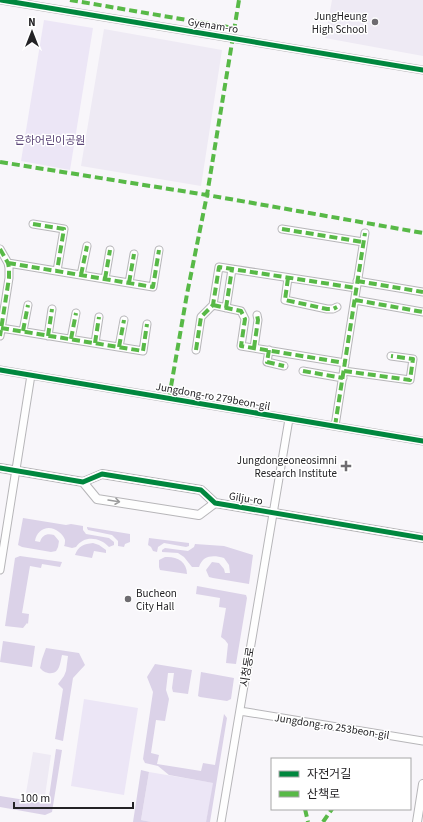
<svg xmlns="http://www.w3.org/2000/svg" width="423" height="822" font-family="'Source Sans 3','Noto Sans KR',sans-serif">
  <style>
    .built { fill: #eeeaf4 }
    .green { fill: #ece6f6 }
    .forest { fill: #dbd2e8 }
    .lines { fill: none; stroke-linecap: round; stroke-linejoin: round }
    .minor-casing { stroke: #b7b6b9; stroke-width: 9 }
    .tertiary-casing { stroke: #b7b6b9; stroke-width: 10 }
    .minor { stroke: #fefefe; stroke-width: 7 }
    .tertiary { stroke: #fefefe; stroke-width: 8 }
    .quiet { stroke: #58b947; stroke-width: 4; stroke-dasharray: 8 4; stroke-linecap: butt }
    .cycleway-casing { stroke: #fff; stroke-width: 8 }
    .cycleway { stroke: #00873e; stroke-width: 5 }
    .oneway { stroke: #9b9b9c }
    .poi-dot { fill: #6e6c70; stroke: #fff; stroke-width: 1.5 }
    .labels { text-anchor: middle; stroke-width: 3; stroke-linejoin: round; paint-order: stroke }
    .poi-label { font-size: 11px; fill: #232225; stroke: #fff; text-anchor: end }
    .street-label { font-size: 11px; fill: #232225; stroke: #fff }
    .park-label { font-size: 11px; fill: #5c4678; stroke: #fff }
  </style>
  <rect width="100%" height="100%" fill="#f8f6fa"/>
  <path class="built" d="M332 0H423V56L325 38Z
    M104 29 222 50 201 186 81 166Z
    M33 752 51 755 45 796 26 793Z"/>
  <path class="green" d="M44 20 93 28 70 170 21 161Z
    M84 699 138 708 124 795 71 786Z
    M149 772 214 783 206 822H151L141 820Z"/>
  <path class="forest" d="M23 518 66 525 71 524 83 526V530L86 534 109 538 114 542V545L109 547C100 537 84 535 76 547L72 548 64 546C65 545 65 541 65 540 64 537 62 534 59 532 49 524 37 529 35 541L40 542C42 535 47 533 54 535L59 541 58 547 56 551 51 552 22 547 18 545Z
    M87 527 130 534V542L125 544 124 547 118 546V541L112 535 88 530 87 528Z
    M149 538 189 543V546L186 547 164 543 158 547 157 552 153 551 151 547 148 545Z
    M93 543 99 545 106 550V553L94 551 92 558 75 555C78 546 84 544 93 543Z
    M195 544 224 546 253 555 249 584 213 578 209 577 206 570 212 562 219 563 224 569 225 573H230L229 565 224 558C213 555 203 555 199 567H192L184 557 178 553 162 552V550L165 548 188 551 194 547Z
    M20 556 62 562 60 567 42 564 41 568 30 566 22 613 29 614 28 624 27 623 23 628 5 626 15 558Z
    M165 557C176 556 187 561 187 574L160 570 159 567V560Z
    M197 586 246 595 247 598 236 664 226 663 228 644 225 640 221 637 226 608 219 607 220 598 196 594Z
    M3 641 35 646 32 667 0 662Z
    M46 648 79 653 85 665 73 678 63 741 55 739 63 689 58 684 64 676 66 671 68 656 62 655C60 663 60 675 48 673 44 672 43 671 40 668L42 659Z
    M155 664 192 670 188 694 173 692 172 688 174 673H168L166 690 169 699 165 721 156 720 151 753 159 755 157 764 201 771 203 763 215 765 224 714 227 718 210 822H206L213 783 169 775 158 766 145 763 143 759 153 692 147 677Z
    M201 672 234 678 231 699 227 701 200 697 198 696Z
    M56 749 62 750 52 812 45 815 0 807V796L44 803 49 797Z
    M141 770 149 772 141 820 151 822H133Z"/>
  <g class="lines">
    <g class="minor-casing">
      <path id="minor" d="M1 0 423 70
        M33 224 64 229 57 271
        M282 229 363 242
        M0 249 8 263 9 268V278L0 336
        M8 263 153 287 159 250
        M81 275 87 246
        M288 278 285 300 327 309H333L337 307
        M105 279 110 250
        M357 281 423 292
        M129 283 134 254
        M355 300 423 312
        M213 305 241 311 245 319 241 346 345 363
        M226 308 232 269
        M1 328 143 351 147 324
        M23 331 28 305
        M48 336 52 309
        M71 339 76 313
        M95 343 99 317
        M119 347 124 320
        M254 348 258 320 257 315
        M196 350 201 317 213 305 219 267 356 288
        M269 350 267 362 284 366
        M0 370 423 441
        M303 371 343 378
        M344 371 410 380 413 359 391 356
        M335 426 365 233
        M0 570 31 375
        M240 711 423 741
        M221 822 289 419"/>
    </g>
    <g class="tertiary-casing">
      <path id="tertiary" d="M0 468 83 482 102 474 201 490 215 503 423 538
        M83 482 97 499 199 515 215 503
        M417 822 423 784"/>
    </g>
    <use href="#minor" class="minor"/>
    <use href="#tertiary" class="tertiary"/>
    <path class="quiet" d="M70 0 234 28
      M0 162 207 195 423 233
      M33 224 64 229 57 271
      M282 229 363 242
      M0 249 8 263 9 268V278L0 336
      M8 263 153 287 159 250
      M81 275 87 246
      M288 278 285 300 327 309H333L337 307
      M105 279 110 250
      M357 281 423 292
      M129 283 134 254
      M355 300 423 312
      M213 305 241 311 245 319 241 346 345 363
      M226 308 232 269
      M1 328 143 351 147 324
      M23 331 28 305
      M48 336 52 309
      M71 339 76 313
      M95 343 99 317
      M119 347 124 320
      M254 348 258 320 257 315
      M196 350 201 317 213 305 219 267 356 288
      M269 350 267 362 284 366
      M303 371 343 378
      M344 371 410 380 413 359 391 356
      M169 398 187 294 207 195 239 0
      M335 426 365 233
      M305 809 308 822
      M323 822 332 809"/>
    <g class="cycleway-casing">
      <path id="cycleway" d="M1 0 423 70
        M0 370 423 441
        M0 468 83 482 102 474 201 490 215 503 423 538"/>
    </g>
    <use href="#cycleway" class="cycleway"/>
  </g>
  <defs><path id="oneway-shaft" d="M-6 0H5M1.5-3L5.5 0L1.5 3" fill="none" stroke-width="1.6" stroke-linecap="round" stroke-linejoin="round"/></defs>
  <use class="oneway" href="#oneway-shaft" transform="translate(114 501) rotate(9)"/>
  <g class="poi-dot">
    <circle cx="375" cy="22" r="4"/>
    <path d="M344 460h4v4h4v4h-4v4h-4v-4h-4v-4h4z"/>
    <circle cx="128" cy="599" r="4"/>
  </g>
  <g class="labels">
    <g class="poi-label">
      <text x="367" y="20">JungHeung<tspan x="367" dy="13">High School</tspan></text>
      <text x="337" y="464">Jungdongeoneosimni<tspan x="337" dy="13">Research Institute</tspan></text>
      <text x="136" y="597" text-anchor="start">Bucheon<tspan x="136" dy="13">City Hall</tspan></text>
    </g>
    <g class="street-label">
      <text transform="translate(213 25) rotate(9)" y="4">Gyenam-ro</text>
      <text transform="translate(213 396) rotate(10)" y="4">Jungdong-ro 279beon-gil</text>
      <text transform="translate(246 498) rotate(9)" y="4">Gilju-ro</text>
      <text transform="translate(247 667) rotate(-81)" y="4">시청동로</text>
      <text transform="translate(332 726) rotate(9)" y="4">Jungdong-ro 253beon-gil</text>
    </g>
    <g class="park-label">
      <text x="50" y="144">은하어린이공원</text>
    </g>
  </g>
  <rect x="271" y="758" width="140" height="52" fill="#ffffff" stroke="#a7a7a8"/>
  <rect x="279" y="771" width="20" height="6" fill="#00873e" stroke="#a7a7a8"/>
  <text x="307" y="778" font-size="12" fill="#232225">자전거길</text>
  <rect x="279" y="791" width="20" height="6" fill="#58b947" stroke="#a7a7a8"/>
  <text x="307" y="798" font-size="12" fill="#232225">산책로</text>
  <g transform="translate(32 32)" stroke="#ffffff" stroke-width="3" paint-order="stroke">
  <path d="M0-3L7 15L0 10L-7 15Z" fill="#232225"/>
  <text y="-6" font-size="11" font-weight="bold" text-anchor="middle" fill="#232225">N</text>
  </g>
  <path d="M14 802v6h119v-6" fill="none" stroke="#232225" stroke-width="2"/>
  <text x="20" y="802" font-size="12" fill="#232225" stroke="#ffffff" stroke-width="3" paint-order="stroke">100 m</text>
</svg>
